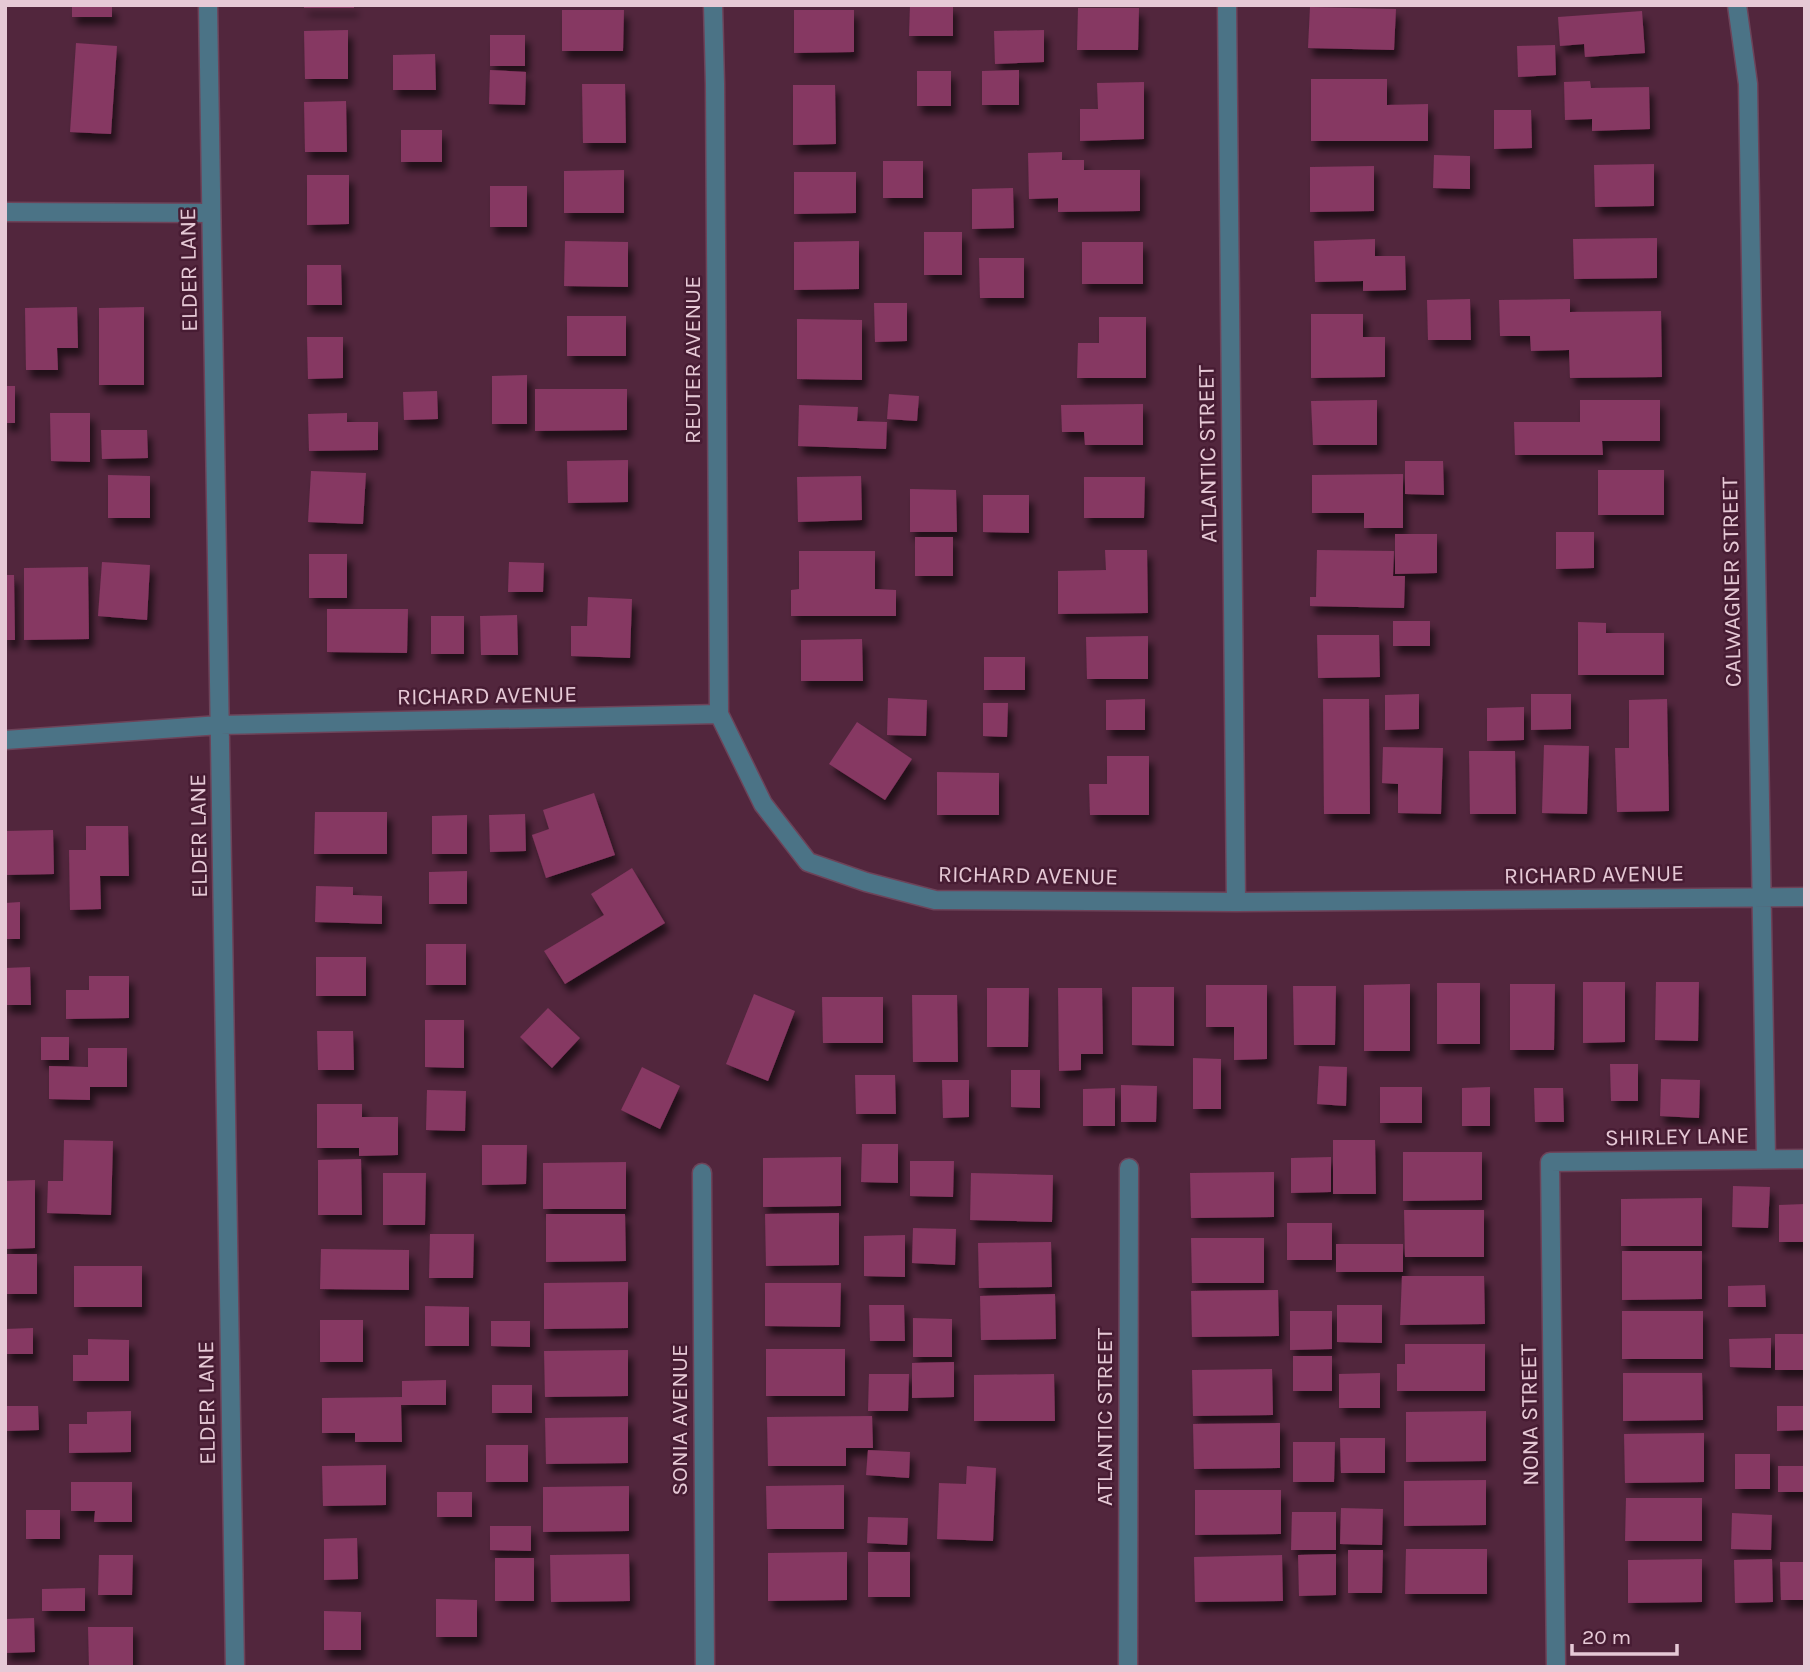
<svg xmlns="http://www.w3.org/2000/svg" width="1810" height="1672" font-family="Karla,sans-serif">
  <style>
    .building { fill: #863762; filter: url(#shadow) }
    .lines { fill: none; stroke-linecap: round; stroke-linejoin: round }
    .minor-casing { stroke: #6d4359; stroke-width: 21 }
    .minor { stroke: #4b7386; stroke-width: 18 }
    .labels { text-anchor: middle; stroke-width: 5; stroke-linejoin: round; paint-order: stroke }
    .street-label { font-size: 23px; fill: #e6c9d6; stroke: #471c33 }
  </style>
  <defs>
    <filter id="shadow"><feDropShadow dx="4.5" dy="8" stdDeviation="3.5" flood-color="#0009"/></filter>
  </defs>
  <rect width="100%" height="100%" fill="#52263d"/>
  <path class="building" d="M72 5H112V17H72Z
    M304 5H354V8H304Z
    M910 5H953V36H909Z
    M1310 7 1396 9 1394 50 1308 48Z
    M1078 8H1139L1138 50H1077Z
    M562 10H624L623 51H562Z
    M794 10H854V52L794 53Z
    M1642 11 1645 53 1585 57 1584 44 1560 46 1558 17Z
    M348 30V79H305L304 31Z
    M1044 30V62L995 64 994 31Z
    M490 35H525V66H490Z
    M76 43 117 46 111 134 70 132Z
    M1555 45 1556 75 1518 77 1517 46Z
    M435 54 436 90H393V55Z
    M490 70 526 72 525 105 489 104Z
    M1019 70V105H982V71Z
    M917 71H951V106H917Z
    M1311 79H1387V105L1428 104V141H1311Z
    M1590 81 1591 88 1649 87 1650 129 1592 131V119L1565 120 1564 82Z
    M1144 82V139L1080 141V109H1098L1097 83Z
    M582 84H625L626 143H583Z
    M793 85H835L836 144 793 145Z
    M346 101 347 152H305L304 102Z
    M1494 110H1531L1532 148 1494 149Z
    M401 130H442V162H401Z
    M1062 152V160H1084V170H1140V211L1058 212V198L1029 199 1028 153Z
    M1434 155 1470 156V189L1433 188Z
    M883 161H923V198H883Z
    M1654 164V206L1595 207 1594 165Z
    M1374 166V211L1310 212V167Z
    M624 170V213H564V171Z
    M794 172H856V213L794 214Z
    M307 175H349V224L307 225Z
    M490 186H527V227H490Z
    M1013 188 1014 228 972 229V189Z
    M924 232H962V275H924Z
    M1657 238V278L1574 279 1573 239Z
    M1375 239V256H1405L1406 290 1363 291V281L1315 282 1314 241Z
    M565 241 628 242V287L564 286Z
    M859 241V289L794 290V242Z
    M1082 242H1143V284H1082Z
    M979 258H1024V298H980Z
    M307 265H341L342 305H307Z
    M1470 299 1471 340H1428L1427 300Z
    M1570 299V312L1661 311 1662 377 1570 378 1569 350 1531 351 1530 336H1500L1499 300Z
    M874 303H907V341L875 342Z
    M77 307 78 348H57L58 370H26L25 308Z
    M144 307V385H99V308Z
    M1311 314H1363V337H1385V377L1311 378Z
    M567 316H626V356H567Z
    M1099 317H1146V378H1077L1078 343H1099Z
    M797 319 862 320V380L797 379Z
    M307 337H343V378L308 379Z
    M527 375V424H492V376Z
    M5 386H15V423H5Z
    M535 389H627V430L535 431Z
    M437 391 438 419 404 420 403 392Z
    M889 394 919 396 917 421 887 419Z
    M1377 400V445H1313L1311 401Z
    M1580 400H1660V441H1602L1603 455H1515L1514 422H1580Z
    M1143 404V445H1085L1084 432H1062L1061 405Z
    M799 405 858 407 857 421 887 422 886 449 798 446Z
    M50 413H90V462L51 461Z
    M347 413V422H378V450L309 451 308 414Z
    M101 430H147L148 458 102 459Z
    M628 460V502L568 503 567 461Z
    M1405 461H1443L1444 495 1405 494Z
    M1598 470H1664V515H1598Z
    M311 471 366 473 363 524 308 522Z
    M1403 474V528H1364V513H1312V475Z
    M108 475 150 476V518H108Z
    M861 476 862 520 798 522 797 477Z
    M1084 477H1145L1144 518H1084Z
    M910 489 956 490 957 532H910Z
    M983 495H1029V533L983 532Z
    M1556 532H1594V568L1556 569Z
    M1395 534H1437V573L1395 574Z
    M915 537H953V576H915Z
    M1105 550H1147L1148 613 1058 614V571L1106 570Z
    M1317 550 1394 551 1393 576H1405L1404 608 1310 606V597H1316Z
    M799 551H875V589L896 590V616H791V590L799 589Z
    M309 554H347V598H309Z
    M102 562 150 565 147 620 98 616Z
    M509 562 544 563 543 592H508Z
    M88 567 89 639 24 640V568Z
    M5 575H14L15 640H5Z
    M588 597 632 599 630 658 571 656V626H587Z
    M327 609H408L407 653 327 652Z
    M517 615 518 655H481L480 616Z
    M431 616H464V654H431Z
    M1393 621H1430V646H1393Z
    M1578 622 1606 623V633H1664V675H1578Z
    M1317 635H1379L1380 677 1318 678Z
    M1148 636V679H1087L1086 637Z
    M862 639 863 681H801V640Z
    M984 657H1025V690H984Z
    M1419 694V729L1385 730V695Z
    M1531 694H1571V729L1531 730Z
    M888 698 927 700 926 736 887 735Z
    M1145 699V730H1106V700Z
    M1323 699H1369L1370 814H1324Z
    M1667 699 1669 811 1617 812 1615 748H1629V700Z
    M983 703H1008L1007 737 983 736Z
    M1524 707V740L1487 741V708Z
    M857 722 912 759 885 800 829 764Z
    M1544 745 1589 746 1587 814 1542 813Z
    M1383 747 1443 748 1441 814 1398 813V784L1382 783Z
    M1469 751H1515L1516 814H1470Z
    M1107 756H1149V815H1090L1089 784H1107Z
    M937 772 999 773V815H937Z
    M594 793 615 855 546 878 532 835 549 829 543 810Z
    M315 812H387V854H314Z
    M525 814 526 851 490 852 489 815Z
    M467 815V854H432V816Z
    M86 826H128L129 876H100L101 909 70 910 69 850H86Z
    M53 830 54 874 5 875V831Z
    M632 868 665 923 565 984 544 951 604 915 591 894Z
    M467 871V904H429V872Z
    M316 886 353 887V895L382 896V924L315 922Z
    M20 902V939H5V903Z
    M426 944H466V985H426Z
    M316 957H366V996H316Z
    M30 967 31 1005H5V968Z
    M89 976H129V1018L66 1019V990H89Z
    M1583 982H1625V1042L1583 1043Z
    M1656 982H1699L1698 1041 1655 1040Z
    M1437 983H1480V1044H1437Z
    M1410 984V1051H1364V985Z
    M1510 984H1555L1554 1050H1510Z
    M1206 985H1267V1059L1234 1060V1027H1206Z
    M1293 986H1336L1335 1045H1294Z
    M1132 987H1174V1046L1132 1045Z
    M987 988H1029L1028 1047H987Z
    M1058 988H1102L1103 1054H1081V1070L1059 1071Z
    M754 994 795 1011 768 1081 726 1064Z
    M912 995H957L958 1062H913Z
    M822 997H883V1043H823Z
    M548 1008 580 1038 552 1068 520 1037Z
    M425 1020H464V1068L425 1067Z
    M317 1031H353L354 1070H318Z
    M41 1037H69V1060H41Z
    M88 1048H127V1087H90V1100L49 1099V1066L88 1067Z
    M1193 1058 1221 1059V1109H1193Z
    M1610 1064H1638V1101H1611Z
    M1319 1066 1347 1067 1346 1106 1317 1104Z
    M642 1067 680 1086 660 1129 621 1110Z
    M1011 1070H1040V1108L1011 1107Z
    M855 1075H895L896 1114H856Z
    M1661 1079 1700 1080 1699 1118 1660 1116Z
    M942 1080H969V1117L943 1118Z
    M1121 1085 1157 1086 1156 1122H1121Z
    M1380 1087H1422V1123H1380Z
    M1490 1087V1126H1462V1088Z
    M1115 1088V1126H1083V1089Z
    M1534 1088H1563L1564 1122H1535Z
    M427 1090 466 1091 465 1131 426 1130Z
    M317 1104H362V1117H398V1155L359 1156V1148H317Z
    M64 1140 113 1141 111 1215 47 1213 48 1181H63Z
    M1333 1140H1375L1376 1194H1333Z
    M862 1144H898V1183L861 1182Z
    M482 1145H527L526 1184 482 1185Z
    M1403 1152H1482V1200L1403 1201Z
    M841 1157V1206L763 1207V1158Z
    M1331 1157V1192L1291 1193V1158Z
    M361 1159 362 1215H318V1160Z
    M910 1161H954L953 1197 910 1196Z
    M626 1162V1209H543V1163Z
    M1274 1172V1217L1191 1218 1190 1173Z
    M383 1173H426L425 1225H383Z
    M971 1173 1053 1175 1052 1222 970 1220Z
    M35 1180V1248L5 1249V1181Z
    M1733 1186 1770 1187 1768 1228 1732 1227Z
    M1702 1198V1246H1621V1199Z
    M1805 1204V1242H1779V1205Z
    M1404 1210H1484V1257H1405Z
    M839 1213V1265L766 1266 765 1214Z
    M546 1214H625L626 1261 546 1262Z
    M1287 1223H1332V1260H1287Z
    M913 1228 956 1229 955 1265 912 1263Z
    M430 1234H474L473 1278H429Z
    M905 1235V1277L864 1276V1236Z
    M1191 1238H1264V1283H1192Z
    M1051 1242 1052 1287 979 1288 978 1243Z
    M1336 1244H1403V1272H1336Z
    M321 1249 409 1250V1290L320 1289Z
    M1622 1251H1702V1299L1622 1300Z
    M5 1254H37V1294H5Z
    M74 1266H142V1307H74Z
    M1402 1276H1484L1485 1324 1400 1325Z
    M628 1282V1328L544 1329V1283Z
    M765 1283H841L840 1327 765 1326Z
    M1765 1285 1766 1307H1728V1286Z
    M1278 1290 1279 1336 1192 1337 1191 1291Z
    M1055 1294 1056 1339 981 1340 980 1296Z
    M869 1305H904L905 1341H870Z
    M1337 1305H1382V1343L1337 1342Z
    M425 1306 469 1307V1346H425Z
    M1290 1311H1332V1349L1290 1350Z
    M1622 1311H1703V1359H1622Z
    M913 1318 952 1319V1357H913Z
    M320 1320H363V1362H320Z
    M491 1321H530V1347L491 1346Z
    M33 1328V1354H5V1329Z
    M1775 1334H1805V1370H1775Z
    M1771 1338V1368L1730 1367 1729 1339Z
    M88 1339 129 1340V1381H73V1355H88Z
    M1405 1344H1485V1391H1397V1364H1405Z
    M766 1349H845V1396H766Z
    M628 1350V1396L545 1397 544 1351Z
    M1293 1356H1332V1391H1293Z
    M954 1362V1397L912 1398V1363Z
    M1272 1369 1273 1415 1193 1416 1192 1370Z
    M1380 1373V1408H1339V1374Z
    M1623 1373H1702L1703 1420 1623 1421Z
    M869 1374H909L908 1411H868Z
    M1054 1374 1055 1421H974V1375Z
    M446 1380V1405H401L402 1442H355V1433H322V1398L402 1397V1381Z
    M492 1385H532V1413H492Z
    M5 1406H38L39 1430 5 1431Z
    M1777 1406H1805V1430L1777 1431Z
    M131 1411V1452L69 1453V1424H87V1412Z
    M1486 1411V1461L1406 1462V1412Z
    M872 1416 873 1448H846V1466H768L767 1417Z
    M628 1417V1463L546 1464 545 1418Z
    M1280 1423V1468L1194 1469 1193 1424Z
    M1704 1433V1482L1625 1483 1624 1434Z
    M1340 1438H1385V1473H1341Z
    M1293 1442H1335L1334 1482H1293Z
    M486 1445H528V1482H486Z
    M868 1450 910 1452 909 1478 866 1475Z
    M1735 1454H1770V1489H1735Z
    M386 1465V1505L323 1506 322 1466Z
    M967 1466 996 1468 993 1541 937 1539 939 1483 966 1484Z
    M1778 1466H1805V1492H1778Z
    M1486 1480V1525L1404 1526V1481Z
    M71 1482H132V1522H94L95 1511H71Z
    M844 1485V1529H767L766 1486Z
    M629 1486V1531L543 1532V1487Z
    M1195 1490H1281V1534L1195 1535Z
    M437 1492H472V1517H437Z
    M1626 1498H1702V1541H1625Z
    M1341 1508 1383 1509 1382 1545 1340 1544Z
    M26 1510H60V1539H26Z
    M1292 1512H1336V1550H1291Z
    M1732 1513 1772 1515 1771 1550 1731 1549Z
    M868 1517 908 1518 907 1545 867 1543Z
    M490 1526H531V1551L490 1550Z
    M357 1538 358 1579 324 1580V1539Z
    M1406 1549H1487V1594H1405Z
    M1348 1550H1383L1382 1593H1348Z
    M847 1552V1600L768 1601V1553Z
    M868 1552H910V1597H868Z
    M629 1554 630 1601 551 1602 550 1555Z
    M1336 1554V1595L1299 1596 1298 1555Z
    M99 1555H133L132 1595H98Z
    M1282 1555 1283 1601 1195 1602 1194 1557Z
    M495 1558H534V1601H495Z
    M1702 1559V1602L1628 1603V1560Z
    M1772 1559 1773 1602 1735 1603 1734 1560Z
    M1780 1562H1805V1600H1781Z
    M85 1588V1611H42V1589Z
    M436 1599 477 1600V1637H436Z
    M324 1611 361 1612V1650H324Z
    M34 1618 35 1652 5 1653V1619Z
    M88 1627H133V1667H89Z"/>
  <g class="lines">
    <g class="minor-casing">
      <path id="minor" d="M208 5 235 1667
        M713 5 715 84 719 714 763 804 808 862 866 882 935 900 1236 902 1805 897
        M1227 5 1236 902
        M1737 5 1748 84 1766 1159
        M5 212 211 213
        M5 740 220 725 719 714
        M702 1173 705 1667
        M1128 1667 1129 1168
        M1556 1667 1550 1162 1805 1159"/>
    </g>
    <use href="#minor" class="minor"/>
  </g>
  <g class="labels">
    <g class="street-label">
      <text transform="translate(188 270) rotate(-91)" y="8">ELDER LANE</text>
      <text transform="translate(692 360) rotate(-90)" y="8">REUTER AVENUE</text>
      <text transform="translate(1207 454) rotate(-91)" y="8">ATLANTIC STREET</text>
      <text transform="translate(1731 582) rotate(-91)" y="8">CALWAGNER STREET</text>
      <text transform="translate(487 695) rotate(-1)" y="8">RICHARD AVENUE</text>
      <text transform="translate(198 836) rotate(-91)" y="8">ELDER LANE</text>
      <text transform="translate(1594 874) rotate(-1)" y="8">RICHARD AVENUE</text>
      <text transform="translate(1028 875) rotate(1)" y="8">RICHARD AVENUE</text>
      <text transform="translate(1677 1136) rotate(-1)" y="8">SHIRLEY LANE</text>
      <text transform="translate(206 1403) rotate(-91)" y="8">ELDER LANE</text>
      <text transform="translate(1529 1415) rotate(-91)" y="8">NONA STREET</text>
      <text transform="translate(1104 1417) rotate(-90)" y="8">ATLANTIC STREET</text>
      <text transform="translate(679 1420) rotate(-90)" y="8">SONIA AVENUE</text>
    </g>
  </g>
  <rect width="1810" height="1672" fill="none" stroke="#e6c9d6" stroke-width="14"/>
  <path d="M1572 1644v10h105v-10" fill="none" stroke="#e6c9d6" stroke-width="3.5"/>
  <text x="1582" y="1644" font-size="21" fill="#e6c9d6" stroke="#471c33" stroke-width="5" paint-order="stroke">20 m</text>
</svg>
